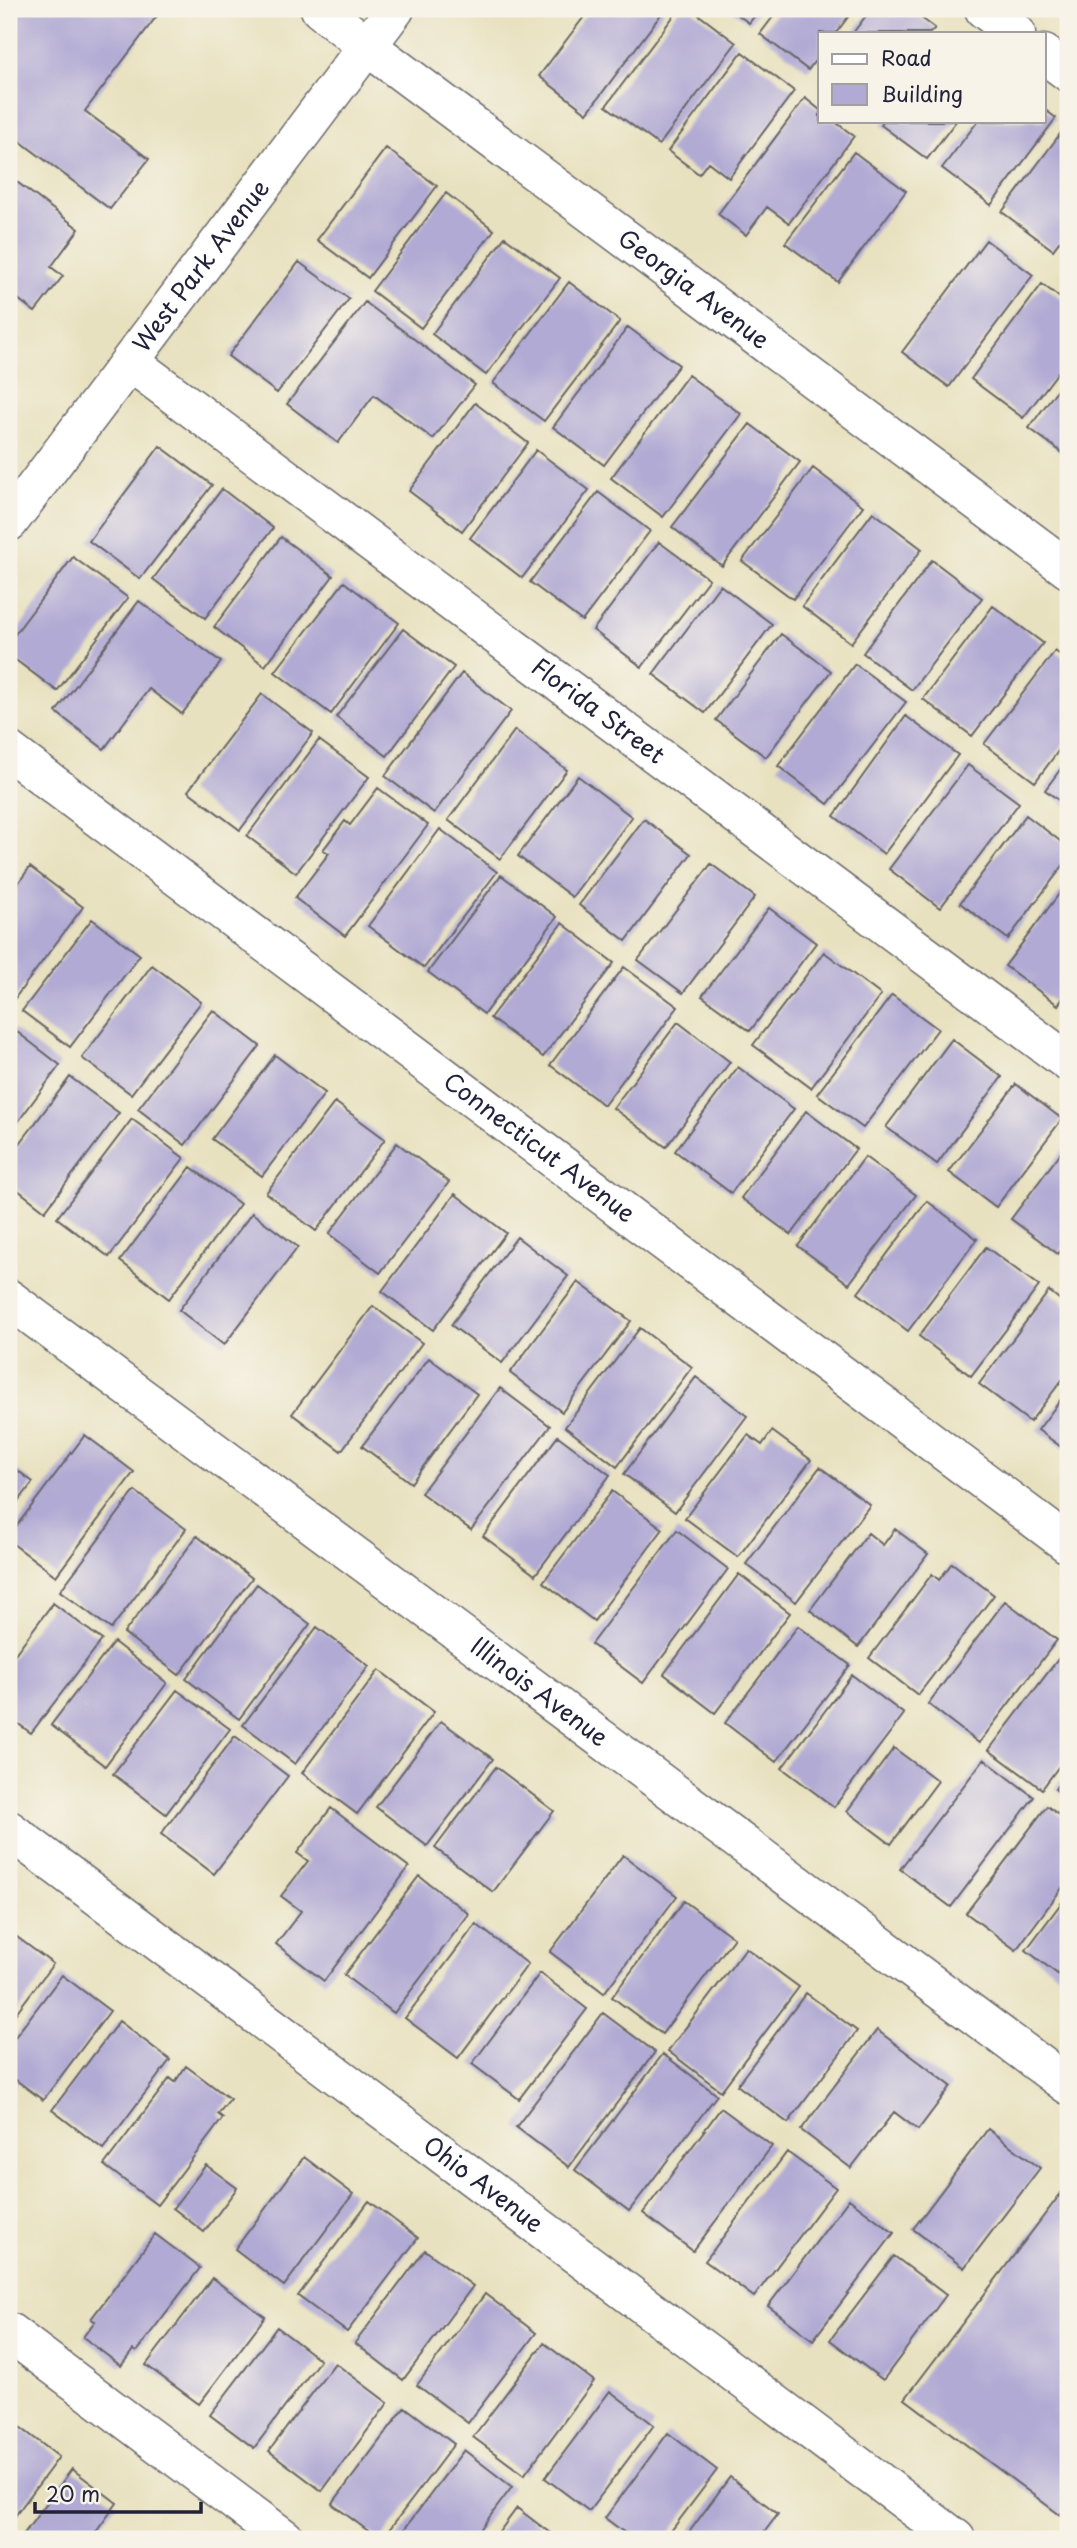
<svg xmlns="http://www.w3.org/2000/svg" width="1077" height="2548" font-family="'Playpen Sans',sans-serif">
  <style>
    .building { fill: #b1aad4 }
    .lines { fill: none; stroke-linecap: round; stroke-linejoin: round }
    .minor-casing { stroke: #676569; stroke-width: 41 }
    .minor { stroke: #fff; stroke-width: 38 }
    .labels { text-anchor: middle; stroke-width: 5; stroke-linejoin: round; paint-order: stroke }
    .street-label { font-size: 24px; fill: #22223b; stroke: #f7f3e8 }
  </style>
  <rect width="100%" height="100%" fill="#f7f3e8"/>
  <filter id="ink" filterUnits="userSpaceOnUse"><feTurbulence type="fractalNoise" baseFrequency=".0143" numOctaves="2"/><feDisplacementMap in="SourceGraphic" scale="14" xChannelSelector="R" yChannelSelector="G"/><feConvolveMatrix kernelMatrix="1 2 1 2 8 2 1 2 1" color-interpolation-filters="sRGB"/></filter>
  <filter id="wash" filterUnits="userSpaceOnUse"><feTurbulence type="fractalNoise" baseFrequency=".00686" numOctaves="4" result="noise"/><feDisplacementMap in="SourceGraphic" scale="28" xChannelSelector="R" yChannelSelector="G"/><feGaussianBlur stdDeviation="1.57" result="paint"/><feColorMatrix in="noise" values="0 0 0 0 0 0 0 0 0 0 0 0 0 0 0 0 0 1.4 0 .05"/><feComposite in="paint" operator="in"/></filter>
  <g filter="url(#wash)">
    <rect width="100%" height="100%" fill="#e8e1bf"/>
    <g id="blocks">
      <path class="building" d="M9 9H162L85 111 149 159 110 209 9 133Z
        M590 9H665L587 113 539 76Z
        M679 9H691L736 43 659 145 606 106Z
        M730 9H760L749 23Z
        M779 9H854L836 33H820V54L808 70 760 34Z
        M871 9H909L935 28 930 33H853Z
        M742 52 794 91 729 178 708 162 699 174 668 151Z
        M805 98 820 110V121H834L854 136 789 223 767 207 746 235 718 214Z
        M1044 109 1056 118 991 205 942 168 978 121H1044Z
        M884 121H956L927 159 881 125Z
        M1066 126 1068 128V230L1053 250 1002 212Z
        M386 148 437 186 368 278 317 240Z
        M854 152 906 191 838 282 785 243Z
        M9 176 79 229 51 267 63 276 35 312 9 292Z
        M446 193 494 230 421 328 372 291Z
        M505 237 560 278 486 375 432 334Z
        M986 240 1033 275 949 387 902 352Z
        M299 262 349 299 277 393 228 356Z
        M569 282 620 321 544 421 493 383Z
        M1042 284 1068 304V359L1023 418 971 379Z
        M365 302 475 385 433 439 374 395 338 443 287 404Z
        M628 327 679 365 604 465 553 427Z
        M688 375 741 414 663 517 611 478Z
        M1068 375V457L1029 428Z
        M475 403 528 443 462 531 409 491Z
        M750 424 800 462 722 566 672 527Z
        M160 446 212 485 140 579 89 541Z
        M536 450 589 490 522 578 470 538Z
        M813 468 863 506 793 599 742 561Z
        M222 489 273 528 205 618 153 579Z
        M598 492 650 531 582 621 530 582Z
        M873 512 922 549 851 643 802 606Z
        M281 537 333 576 265 666 214 627Z
        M659 542 709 579 642 667 593 630Z
        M73 557 128 598 57 691 9 655V642Z
        M932 560 982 598 912 690 863 653Z
        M344 582 399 623 331 714 275 672Z
        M720 585 772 624 705 713 653 674Z
        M139 601 221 662 182 714 149 689 104 749 56 712Z
        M993 606 1043 643 972 736 923 699Z
        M403 629 454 667 387 756 336 717Z
        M781 634 831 671 766 757 716 720Z
        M1055 651 1068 660V738L1035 782 984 744Z
        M855 664 906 702 828 804 778 766Z
        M462 673 511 711 434 813 385 776Z
        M262 694 313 733 240 830 188 791Z
        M906 716 958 755 884 854 834 816Z
        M515 730 567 770 500 859 448 820Z
        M319 740 369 777 296 873 247 836Z
        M1068 759V807L1045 790Z
        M968 765 1019 803 940 908 889 869Z
        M578 776 632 817 572 897 518 856Z
        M378 788 428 825 345 936 295 898 329 853 323 850 345 821 350 825Z
        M1026 815 1068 847V859L1008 939 960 903Z
        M644 819 691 854 626 941 579 905Z
        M440 829 497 872 424 968 368 926Z
        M711 864 755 897 683 993 638 960Z
        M30 867 83 907 9 1006V896Z
        M501 875 557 917 484 1014 428 972Z
        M1068 882V991L1058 1005 1005 966Z
        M769 908 816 943 750 1031 702 996Z
        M92 919 140 955 70 1047 22 1011Z
        M562 923 614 963 543 1057 490 1018Z
        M824 952 881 995 811 1088 753 1045Z
        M152 965 201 1002 131 1094 82 1058Z
        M624 967 678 1007 604 1105 550 1065Z
        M892 995 938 1029 863 1128 817 1094Z
        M213 1010 260 1046 185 1145 138 1109Z
        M678 1022 730 1062 666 1147 613 1108Z
        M12 1028 60 1065 9 1134V1032Z
        M952 1039 1002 1077 937 1164 886 1127Z
        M275 1055 325 1093 262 1176 212 1139Z
        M738 1067 794 1109 731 1193 675 1151Z
        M70 1077 119 1113 45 1211 9 1183V1158Z
        M1016 1084 1062 1119 996 1207 949 1172Z
        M335 1102 385 1139 316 1231 266 1193Z
        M806 1111 856 1149 791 1235 741 1198Z
        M132 1119 184 1158 109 1257 57 1218Z
        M397 1143 449 1182 380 1273 329 1234Z
        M1068 1143V1241L1058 1254 1011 1219Z
        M865 1157 916 1195 849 1284 798 1246Z
        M191 1167 240 1204 169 1299 120 1261Z
        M455 1194 506 1233 433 1330 382 1291Z
        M927 1201 977 1239 908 1331 858 1293Z
        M252 1213 298 1247 224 1345 179 1310Z
        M517 1237 568 1276 502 1363 451 1325Z
        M986 1247 1039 1286 971 1376 919 1336Z
        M578 1282 631 1321 562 1412 510 1373Z
        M1049 1291 1068 1306V1372L1030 1422 979 1384Z
        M373 1306 422 1343 341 1451 292 1414Z
        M640 1328 692 1367 617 1467 565 1427Z
        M429 1358 477 1394 411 1483 362 1446Z
        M696 1377 747 1416 675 1512 624 1474Z
        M500 1388 550 1426 471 1530 421 1493Z
        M1068 1390V1452L1038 1430Z
        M772 1431 811 1460 738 1557 685 1518 748 1435 762 1445Z
        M85 1435 134 1472 56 1576 9 1541V1536Z
        M558 1436 610 1475 535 1575 483 1536Z
        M9 1464 33 1482 9 1514Z
        M820 1467 870 1505 796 1602 746 1564Z
        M135 1491 186 1529 111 1629 60 1591Z
        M612 1491 663 1529 594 1621 543 1582Z
        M895 1529 928 1554 858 1647 810 1610 868 1533 883 1545Z
        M677 1530 728 1569 643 1683 591 1644Z
        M197 1536 252 1578 179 1675 124 1633Z
        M952 1563 994 1595 918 1695 869 1658 932 1574 939 1580Z
        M739 1574 790 1613 715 1713 664 1674Z
        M257 1584 310 1624 239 1719 186 1679Z
        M1005 1601 1057 1640 979 1743 928 1704Z
        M53 1603 102 1640 31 1733 9 1717V1662Z
        M798 1626 850 1665 776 1762 725 1723Z
        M317 1627 369 1666 295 1764 243 1725Z
        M114 1642 167 1683 105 1766 51 1725Z
        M1065 1650 1068 1653V1754L1042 1789 989 1750Z
        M379 1670 434 1712 357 1814 302 1773Z
        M852 1675 904 1714 834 1807 782 1768Z
        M177 1690 230 1729 166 1814 113 1774Z
        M441 1721 493 1759 427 1846 376 1807Z
        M235 1736 288 1776 214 1874 161 1834Z
        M894 1748 938 1781 891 1844 847 1811Z
        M984 1759 1034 1797 951 1907 900 1869Z
        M496 1767 554 1811 493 1892 435 1848Z
        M1068 1771V1799L1055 1789Z
        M1047 1806 1068 1822V1880L1016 1950 966 1913Z
        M331 1808 409 1867 324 1981 276 1944 301 1911 281 1896 308 1861 297 1853Z
        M623 1855 677 1896 604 1993 550 1952Z
        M419 1876 469 1914 394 2013 344 1975Z
        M1068 1894V1982L1026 1950Z
        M684 1901 734 1938 662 2034 612 1997Z
        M476 1924 528 1964 458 2058 405 2018Z
        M9 1931 53 1964 9 2022Z
        M746 1948 799 1987 721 2091 668 2051Z
        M540 1973 587 2009 519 2099 472 2064Z
        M62 1975 110 2011 43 2100 9 2075V2045Z
        M806 1993 857 2031 788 2123 737 2085Z
        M603 2013 655 2052 569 2167 516 2127Z
        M119 2021 170 2060 103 2149 52 2110Z
        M877 2030 951 2086 918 2130 894 2112 851 2168 801 2130Z
        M663 2054 717 2095 629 2211 575 2170Z
        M186 2066 230 2099 218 2114 223 2118 157 2205 104 2165 170 2078 175 2082Z
        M721 2108 772 2146 693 2251 643 2213Z
        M988 2129 1040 2168 964 2268 913 2229Z
        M787 2152 836 2188 754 2297 705 2261Z
        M304 2157 353 2194 284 2286 235 2249Z
        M206 2165 237 2188 204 2232 173 2208Z
        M1068 2184V2503L1060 2515 905 2399Z
        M849 2199 894 2233 813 2340 768 2306Z
        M369 2201 418 2238 347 2332 298 2296Z
        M155 2234 200 2268 136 2352 133 2350 121 2366 83 2337 95 2321 91 2319Z
        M425 2250 473 2286 403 2380 355 2343Z
        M894 2256 946 2295 883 2380 830 2340Z
        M212 2278 265 2317 199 2404 146 2365Z
        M485 2294 536 2333 468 2423 417 2385Z
        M277 2327 320 2360 254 2448 210 2415Z
        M544 2343 594 2381 524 2475 473 2437Z
        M335 2363 388 2403 322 2491 269 2451Z
        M610 2391 654 2425 589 2511 545 2478Z
        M405 2407 454 2444 382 2539H379L332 2504Z
        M12 2421 59 2457 9 2524V2426Z
        M668 2433 717 2470 665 2539H633L605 2518Z
        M464 2450 512 2487 473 2539H397Z
        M72 2469 117 2503 91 2539H20Z
        M730 2477 778 2514 759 2539H684Z
        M517 2508 558 2539H494Z"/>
    </g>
  </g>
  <g filter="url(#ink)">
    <use href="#blocks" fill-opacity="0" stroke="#676569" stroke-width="2"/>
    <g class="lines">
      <g class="minor-casing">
        <g id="minor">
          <path id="s1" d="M320 9 367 46 1068 569"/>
          <path d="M984 9 1016 33"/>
          <path d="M1044 54 1068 72"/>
          <path id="s2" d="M130 362 1068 1062"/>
          <path id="s3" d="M9 522 395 9"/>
          <path id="s4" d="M9 751 1068 1544"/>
          <path id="s5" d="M9 1299 1068 2085"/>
          <path id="s6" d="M9 1830 956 2539"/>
          <path d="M9 2332 285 2539"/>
        </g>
      </g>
      <use href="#minor" class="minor"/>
    </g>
  </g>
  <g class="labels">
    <g class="street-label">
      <text dy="8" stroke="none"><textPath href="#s3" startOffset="320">West Park Avenue</textPath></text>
      <text dy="8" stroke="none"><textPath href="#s1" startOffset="467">Georgia Avenue</textPath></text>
      <text dy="8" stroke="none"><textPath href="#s2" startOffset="584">Florida Street</textPath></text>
      <text dy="8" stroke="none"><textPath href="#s4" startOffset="662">Connecticut Avenue</textPath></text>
      <text dy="8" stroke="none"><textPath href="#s5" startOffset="660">Illinois Avenue</textPath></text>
      <text dy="8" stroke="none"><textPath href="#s6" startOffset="592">Ohio Avenue</textPath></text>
    </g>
  </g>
  <rect width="1077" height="2548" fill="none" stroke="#f7f3e8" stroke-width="35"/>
  <rect x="818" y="32" width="228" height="91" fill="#f7f3e8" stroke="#a29fa3" stroke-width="2"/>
  <rect x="832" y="54" width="35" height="10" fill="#ffffff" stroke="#a29fa3" stroke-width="2"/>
  <text x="881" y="66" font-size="21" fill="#22223b">Road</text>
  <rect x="832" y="84" width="35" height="21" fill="#b1aad4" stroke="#a29fa3" stroke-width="2"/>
  <text x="881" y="102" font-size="21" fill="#22223b">Building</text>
  <path d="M35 2502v10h166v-10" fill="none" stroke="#22223b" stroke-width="3.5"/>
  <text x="46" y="2502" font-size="21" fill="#22223b" stroke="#f7f3e8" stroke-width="5" paint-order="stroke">20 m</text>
</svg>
